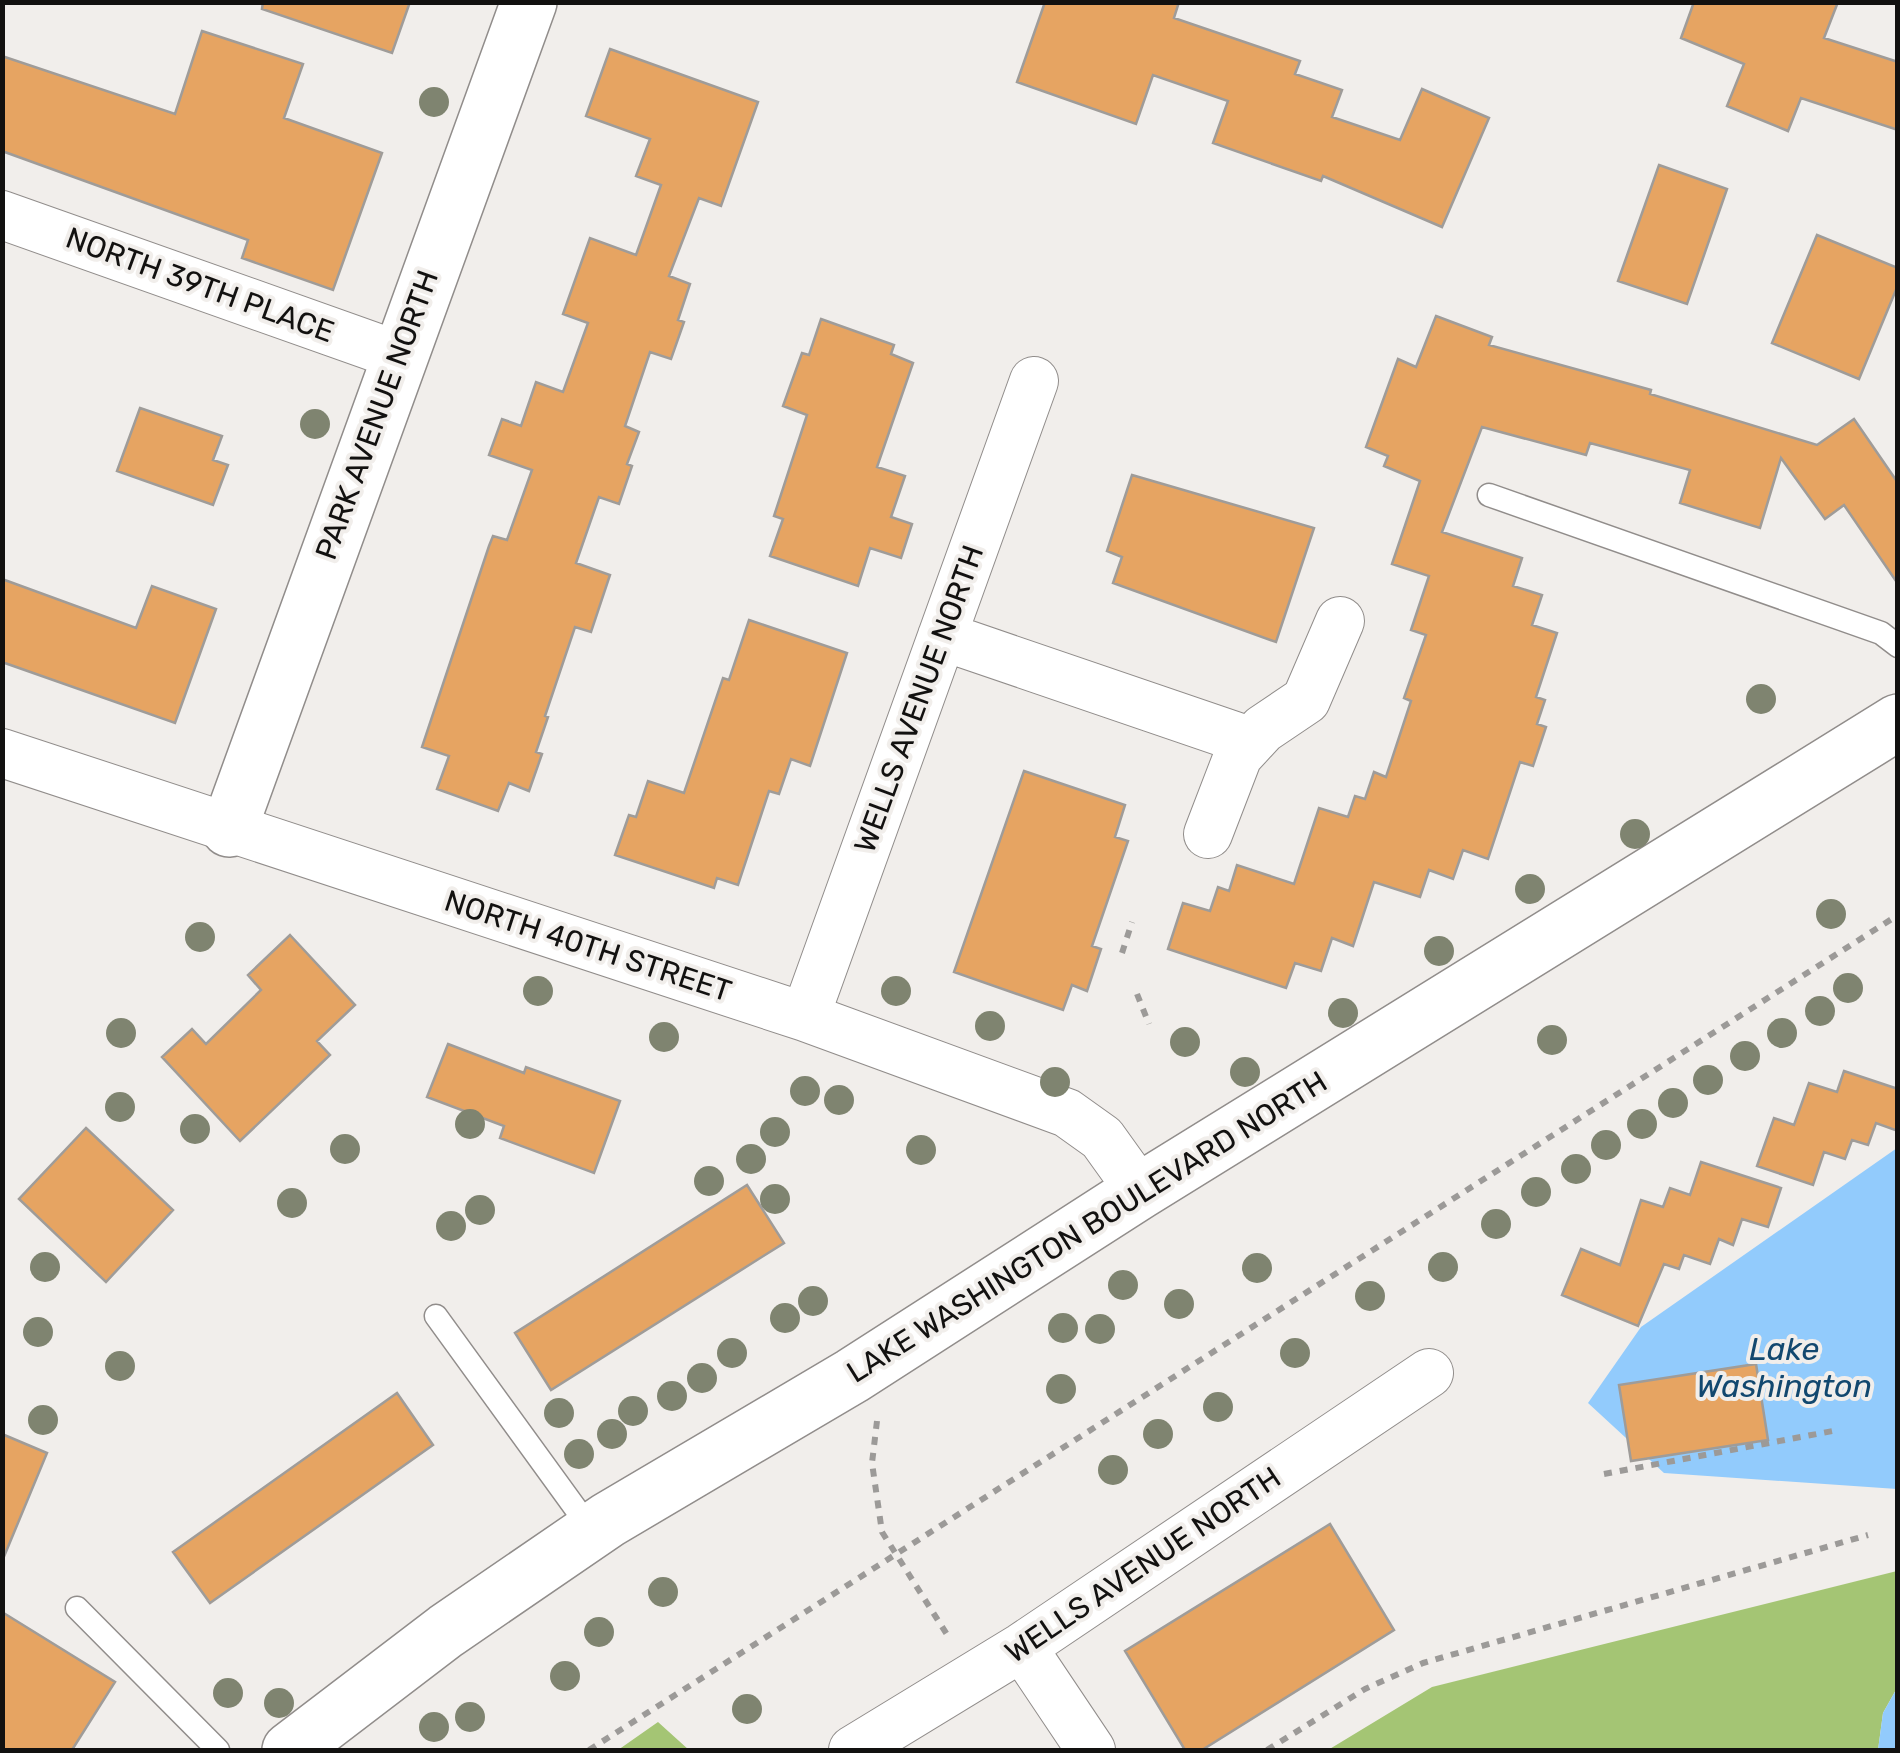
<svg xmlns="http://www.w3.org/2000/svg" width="1900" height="1753" font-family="Rubik,sans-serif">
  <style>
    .forest { fill: #a4c574 }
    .water { fill: #92cbfc }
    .building { fill: #e6a462; stroke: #9f9c99; stroke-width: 2.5 }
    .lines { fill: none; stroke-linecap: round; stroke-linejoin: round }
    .lane-casing { stroke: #918d8b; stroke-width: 25 }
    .street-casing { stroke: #918d8b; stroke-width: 50 }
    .secondary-casing { stroke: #918d8b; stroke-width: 58 }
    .path { stroke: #9c9a98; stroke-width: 6; stroke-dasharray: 8 8; stroke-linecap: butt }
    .lane { stroke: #fff; stroke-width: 22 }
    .street { stroke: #fff; stroke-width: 48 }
    .secondary { stroke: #fff; stroke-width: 55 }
    .tree { fill: #7f8470 }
    .labels { text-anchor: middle; stroke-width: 8; stroke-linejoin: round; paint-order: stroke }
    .street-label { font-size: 30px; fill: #121110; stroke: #f1eeeb }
    .water-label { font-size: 32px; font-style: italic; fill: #12486f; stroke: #f1eeeb }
  </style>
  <rect width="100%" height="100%" fill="#f1eeeb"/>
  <path class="forest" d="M1897 1571V1688L1883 1713 1878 1750H1328L1432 1687Z
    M658 1722 689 1750H618Z"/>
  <path class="water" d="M1897 1148V1489L1664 1473 1588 1403 1641 1327Z
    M1897 1688V1750H1878L1883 1713Z"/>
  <path class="building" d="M263 2H410L392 53 262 9Z
    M1045 2H1179L1174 18 1300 61 1295 74 1342 90 1332 117 1400 140 1422 89 1489 118 1442 227 1323 176 1321 181 1213 143 1228 101 1153 75 1136 124 1017 82Z
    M1694 2H1838L1824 38 1898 62V130L1801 98 1788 131 1727 106 1744 64 1681 38Z
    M202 31 303 64 284 118 382 153 333 290 242 258 248 240 2 151V56L175 114Z
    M610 49 758 102 721 206 699 198 669 276 690 284 678 320 684 322 671 359 650 352 625 426 639 432 627 464 632 466 619 504 599 497 576 563 610 575 591 632 575 627 545 716 548 717 536 752 542 754 529 791 509 783 498 811 437 789 449 756 422 747 489 546 493 536 507 540 532 470 489 455 502 419 521 426 536 382 563 392 588 323 563 314 590 238 636 255 661 185 636 176 650 139 586 116Z
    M1659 165 1727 189 1687 304 1618 281Z
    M1817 235 1898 268V285L1859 379 1772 343Z
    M1436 316 1492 337 1489 345 1651 390 1650 394 1817 445 1854 419 1898 483V584L1844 505 1825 519 1781 458 1760 528 1680 503 1690 470 1590 443 1586 455 1482 427 1442 532 1522 558 1513 586 1542 595 1532 625 1557 633 1536 697 1545 700 1537 724 1546 727 1533 766 1520 762 1488 859 1463 850 1453 879 1429 870 1420 897 1374 882 1353 946 1332 938 1321 971 1295 963 1286 988 1168 949 1183 903 1210 911 1218 887 1229 891 1237 865 1294 884 1319 808 1348 817 1355 796 1365 799 1374 772 1386 777 1411 701 1404 698 1426 635 1411 630 1429 576 1392 564 1420 481 1384 466 1388 456 1366 447 1398 359 1416 367Z
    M821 319 894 345 891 354 913 363 877 467 905 476 891 517 912 524 901 558 870 548 858 586 770 556 783 519 774 516 807 415 783 406 802 353 809 355Z
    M140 408 222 436 213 460 228 465 213 505 117 471Z
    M1132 475 1314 528 1276 642 1113 583 1122 557 1107 551Z
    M2 579 136 628 152 586 216 609 175 723 2 662Z
    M749 620 847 653 810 766 791 759 779 794 769 791 738 885 717 878 714 888 615 855 629 815 636 817 648 781 684 793 723 678 729 680Z
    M1024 771 1125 805 1115 837 1128 841 1092 946 1101 949 1087 991 1072 985 1063 1010 954 972Z
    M290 935 355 1005 317 1041 330 1055 240 1141 162 1057 192 1029 206 1044 261 990 248 975Z
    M448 1044 524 1073 526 1067 620 1101 594 1173 500 1138 504 1126 427 1097Z
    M1844 1071 1898 1089V1131L1876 1123 1868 1145 1852 1140 1845 1159 1824 1152 1813 1185 1757 1166 1774 1118 1794 1125 1809 1083 1837 1092Z
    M86 1128 173 1210 106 1282 19 1199Z
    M1701 1162 1781 1188 1768 1227 1742 1219 1733 1245 1719 1239 1710 1264 1684 1255 1679 1269 1664 1264 1638 1326 1562 1295 1581 1249 1620 1265 1641 1200 1663 1207 1670 1188 1690 1195Z
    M747 1185 784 1243 551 1390 515 1333Z
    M1756 1364 1768 1440 1631 1461 1619 1385Z
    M397 1393 433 1445 210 1603 173 1552Z
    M2 1434 47 1453 3 1559H2Z
    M1330 1524 1394 1630 1202 1750H1185L1125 1651Z
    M2 1612 115 1682 72 1750H2Z"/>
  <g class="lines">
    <g class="lane-casing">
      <path id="lane" d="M1489 495 1881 633 1898 646
        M436 1316 592 1531
        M77 1608 218 1750"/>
    </g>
    <g class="street-casing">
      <path id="street" d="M2 215 397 355
        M942 636 1249 741
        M2 753 805 1017 1067 1113 1102 1138 1140 1191
        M1208 834 1238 756 1263 729 1306 700 1340 621
        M805 1017 1034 381
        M1022 1647 1091 1750
        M853 1750 1022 1647 1429 1373"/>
    </g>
    <g class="secondary-casing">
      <path id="secondary" d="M229 829 529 2
        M290 1750 446 1631 608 1520 852 1376 1140 1191 1898 722"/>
    </g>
    <path class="path" d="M1122 953 1132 922
      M1137 994 1149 1024
      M877 1421 872 1463 882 1532 948 1636
      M1604 1474 1838 1430
      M589 1750 1898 915
      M1267 1750 1365 1689 1423 1663 1868 1535"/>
    <use href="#lane" class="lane"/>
    <use href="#street" class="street"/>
    <use href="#secondary" class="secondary"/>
  </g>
  <g class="tree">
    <circle cx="434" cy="102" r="15"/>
    <circle cx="315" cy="424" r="15"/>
    <circle cx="1761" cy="699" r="15"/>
    <circle cx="1635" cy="834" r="15"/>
    <circle cx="1530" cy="889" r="15"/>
    <circle cx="1831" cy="914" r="15"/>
    <circle cx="200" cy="937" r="15"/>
    <circle cx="1439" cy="951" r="15"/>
    <circle cx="1848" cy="988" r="15"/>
    <circle cx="538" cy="991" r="15"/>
    <circle cx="896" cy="991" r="15"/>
    <circle cx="1820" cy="1011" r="15"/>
    <circle cx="1343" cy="1013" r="15"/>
    <circle cx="990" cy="1026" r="15"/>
    <circle cx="121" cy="1033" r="15"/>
    <circle cx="1782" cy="1033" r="15"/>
    <circle cx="664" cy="1037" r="15"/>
    <circle cx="1552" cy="1040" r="15"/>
    <circle cx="1185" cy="1042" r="15"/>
    <circle cx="1745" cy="1056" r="15"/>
    <circle cx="1245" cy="1072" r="15"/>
    <circle cx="1708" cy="1080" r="15"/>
    <circle cx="1055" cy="1082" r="15"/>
    <circle cx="805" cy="1091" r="15"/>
    <circle cx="839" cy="1100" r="15"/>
    <circle cx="1673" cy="1103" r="15"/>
    <circle cx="120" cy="1107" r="15"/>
    <circle cx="470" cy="1124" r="15"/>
    <circle cx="1642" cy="1124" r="15"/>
    <circle cx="195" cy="1129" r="15"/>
    <circle cx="775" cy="1132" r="15"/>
    <circle cx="1606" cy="1145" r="15"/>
    <circle cx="345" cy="1149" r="15"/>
    <circle cx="921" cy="1150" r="15"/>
    <circle cx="751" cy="1159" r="15"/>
    <circle cx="1576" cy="1169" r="15"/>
    <circle cx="709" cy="1181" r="15"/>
    <circle cx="1536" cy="1192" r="15"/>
    <circle cx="775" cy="1199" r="15"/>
    <circle cx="292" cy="1203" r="15"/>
    <circle cx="480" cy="1210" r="15"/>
    <circle cx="1496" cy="1224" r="15"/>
    <circle cx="451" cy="1226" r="15"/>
    <circle cx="45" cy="1267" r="15"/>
    <circle cx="1443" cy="1267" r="15"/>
    <circle cx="1257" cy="1268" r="15"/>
    <circle cx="1123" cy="1285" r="15"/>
    <circle cx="1370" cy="1296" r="15"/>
    <circle cx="813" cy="1301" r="15"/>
    <circle cx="1179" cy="1304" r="15"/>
    <circle cx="785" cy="1318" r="15"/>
    <circle cx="1063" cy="1328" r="15"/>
    <circle cx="1100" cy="1329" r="15"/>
    <circle cx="38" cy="1332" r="15"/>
    <circle cx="732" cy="1353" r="15"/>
    <circle cx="1295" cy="1353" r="15"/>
    <circle cx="120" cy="1366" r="15"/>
    <circle cx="702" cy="1378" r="15"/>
    <circle cx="1061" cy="1389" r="15"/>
    <circle cx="672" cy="1396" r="15"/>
    <circle cx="1218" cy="1407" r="15"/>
    <circle cx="633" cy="1411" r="15"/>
    <circle cx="559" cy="1413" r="15"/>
    <circle cx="43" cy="1420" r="15"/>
    <circle cx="612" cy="1434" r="15"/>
    <circle cx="1158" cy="1434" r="15"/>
    <circle cx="579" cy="1454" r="15"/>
    <circle cx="1113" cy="1470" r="15"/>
    <circle cx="663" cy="1592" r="15"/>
    <circle cx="599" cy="1632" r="15"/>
    <circle cx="565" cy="1676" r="15"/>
    <circle cx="228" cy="1693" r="15"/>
    <circle cx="279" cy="1703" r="15"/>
    <circle cx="747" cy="1709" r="15"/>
    <circle cx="470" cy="1717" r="15"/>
    <circle cx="434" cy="1727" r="15"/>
  </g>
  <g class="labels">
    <g class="street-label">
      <text transform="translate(200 285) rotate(20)" y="10">NORTH 39TH PLACE</text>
      <text transform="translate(377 415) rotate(-70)" y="10">PARK AVENUE NORTH</text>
      <text transform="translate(919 699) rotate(-70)" y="10">WELLS AVENUE NORTH</text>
      <text transform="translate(588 946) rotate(18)" y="10">NORTH 40TH STREET</text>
      <text transform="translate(1087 1227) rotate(-32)" y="10">LAKE WASHINGTON BOULEVARD NORTH</text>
      <text transform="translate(1143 1565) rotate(-34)" y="10">WELLS AVENUE NORTH</text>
    </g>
    <g class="water-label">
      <text x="1784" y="1360">Lake<tspan x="1784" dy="37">Washington</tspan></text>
    </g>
  </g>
  <rect width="1900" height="1753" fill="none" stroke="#121110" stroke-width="10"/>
</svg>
